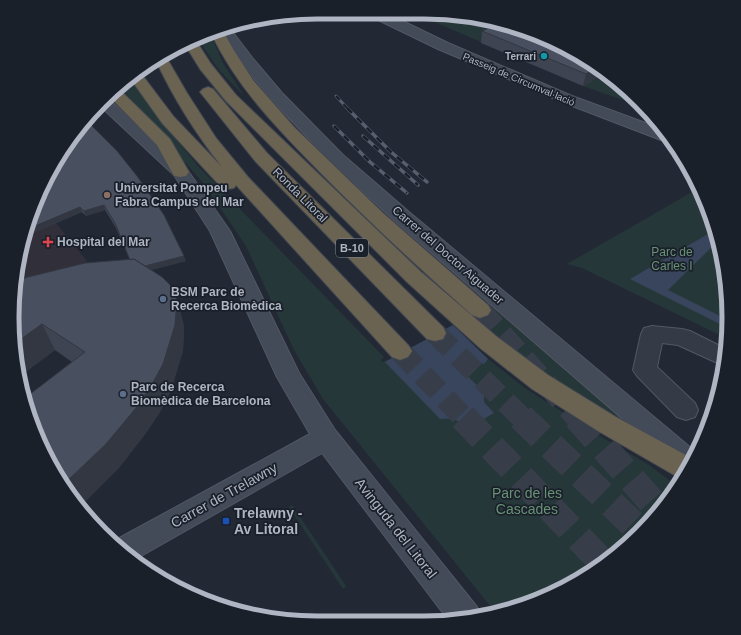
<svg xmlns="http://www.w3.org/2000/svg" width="741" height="635" font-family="Helvetica,sans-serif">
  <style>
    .medical { fill: #312f3a }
    .green { fill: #263739 }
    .water { fill: #38455d }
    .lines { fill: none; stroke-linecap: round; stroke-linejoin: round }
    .highway-tunnel-far1 { stroke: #373e4a; stroke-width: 22; stroke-dasharray: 22 11; stroke-linecap: butt }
    .highway-tunnel { stroke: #373e4a; stroke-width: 28; stroke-dasharray: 28 14; stroke-linecap: butt }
    .street-casing { stroke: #525863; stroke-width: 2 }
    .secondary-casing { stroke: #525863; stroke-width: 2 }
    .highway-casing { stroke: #3f4550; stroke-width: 2 }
    .street { fill: #353b46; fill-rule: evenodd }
    .secondary { fill: #434a58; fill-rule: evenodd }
    .highway { fill: #6b6352; fill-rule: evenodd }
    .rail-far1-casing { stroke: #575e6d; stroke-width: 3 }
    .rail-casing { stroke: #575e6d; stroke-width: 3.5 }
    .rail-far1 { stroke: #1a202a; stroke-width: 2; stroke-dasharray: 5.5; stroke-linecap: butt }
    .rail { stroke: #1a202a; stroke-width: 2.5; stroke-dasharray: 7; stroke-linecap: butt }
    .wall { fill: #3e4452 }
    .shaded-wall { fill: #323742 }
    .building { fill: #484f5f; stroke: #323742 }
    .culture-dot { fill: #0f9aa8; stroke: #1a202a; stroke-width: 1.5 }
    .education-dot { fill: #8d6e63; stroke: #1a202a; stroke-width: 1.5 }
    .health-dot { fill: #e0444e; stroke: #1a202a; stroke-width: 1.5 }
    .service-dot { fill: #5c6f8a; stroke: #1a202a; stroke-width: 1.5 }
    .transit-dot { fill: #1a4fb4; stroke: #1a202a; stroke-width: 1.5 }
    .labels { text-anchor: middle; stroke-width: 3.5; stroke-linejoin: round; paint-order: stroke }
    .far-poi-label { font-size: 10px; font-weight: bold; fill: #afb5c2; stroke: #1a202a; text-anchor: end }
    .far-street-label { font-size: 10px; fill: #afb5c2; stroke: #1a202a }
    .shield { fill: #1a202a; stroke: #828894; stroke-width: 1 }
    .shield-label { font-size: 11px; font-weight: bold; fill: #afb5c2 }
    .poi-label { font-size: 12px; font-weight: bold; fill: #afb5c2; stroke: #1a202a; text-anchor: start }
    .street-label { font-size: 12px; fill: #afb5c2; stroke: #1a202a }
    .park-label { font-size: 12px; fill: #699175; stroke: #1a202a }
    .near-park-label { font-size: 14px; fill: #699175; stroke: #1a202a }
    .near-street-label { font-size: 14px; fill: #afb5c2; stroke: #1a202a }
    .near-poi-label { font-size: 14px; font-weight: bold; fill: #afb5c2; stroke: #1a202a; text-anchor: start }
    .rim { fill: none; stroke: #afb5c2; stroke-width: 5 }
  </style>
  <rect width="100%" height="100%" fill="#222935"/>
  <path class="medical" d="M35 201 56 223 87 261 14 298 15 277Z"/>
  <path class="green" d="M416 14 463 15 559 44 610 75 643 107 583 86Z
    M210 33 223 63 244 96 219 70 197 38Z
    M130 79 166 128 198 166 384 357 381 360 383 362 453 325 488 359 525 388 598 435 649 465 677 486 666 503 625 547 576 582 522 607 495 612 323 399 294 350 246 246 204 184 119 86Z
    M699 188 713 219 726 277 728 339 582 268 567 264Z
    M492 306 617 413 622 419V423L575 399 471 318Z
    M292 505 346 586 343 589 289 507Z"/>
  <path class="water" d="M715 230 718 241 668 290 728 320V328L630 279Z
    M453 325 488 359 484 364 460 356 459 368 484 392V402L494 413 470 427C460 420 451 418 440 419L385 362Z"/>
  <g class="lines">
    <path class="highway-tunnel-far1" d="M480 310 577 418
      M435 333 522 418
      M400 351 464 418"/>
    <path class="highway-tunnel" d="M463 417 603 563
      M521 417 640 531
      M577 417 659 510"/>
    <g class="street-casing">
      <path id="street" d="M652 326 682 329 690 331 726 349 724 366 678 345 662 343 657 367 695 403 698 410 695 417 686 420 677 417 637 376 633 370 641 334 644 328Z"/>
    </g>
    <g class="secondary-casing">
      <path id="secondary" d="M369 13H386L448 43 572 96 662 129 670 140H661L562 102 438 49 370 16Z
        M228 26 254 60 282 93 343 155 409 212 697 453 685 473 395 221 331 162 271 99 244 66 218 30Z
        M107 98 186 168 230 231 299 373 335 430 477 607 480 615 449 621 322 453 134 560 112 542 310 434 277 377 210 231 174 175 100 106Z"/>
    </g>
    <g class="highway-casing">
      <path id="highway" d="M222 29 233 49 253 80 294 127 383 213 488 305 491 310 488 315 480 318 472 315C419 268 366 219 316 168 276 127 236 86 211 33Z
        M195 39 211 64 236 95 421 272 496 336 548 375 616 417 693 459 681 479 598 431 532 389 480 348 407 282 226 101 200 69 184 43Z
        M165 55 187 93 216 138 248 177 408 345 412 351 408 357 400 360 392 357 236 185 234 188 228 189 222 188 162 123 130 78 140 72 174 117 222 167C196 134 174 99 156 61Z
        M117 87 170 139 189 172 186 176 180 177 174 176 157 145 109 96Z
        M208 87 213 89 267 153 443 327 446 333 443 339 435 341 427 339 255 161 200 92 203 89Z"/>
    </g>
    <use href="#street" class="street"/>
    <use href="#secondary" class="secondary"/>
    <use href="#highway" class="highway"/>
    <g class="rail-far1-casing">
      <path id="rail-far1" d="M336 96 348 109"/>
    </g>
    <g class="rail-casing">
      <path id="rail" d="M347 108 391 152 427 182
        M334 126 370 162 407 193
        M363 136 418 185"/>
    </g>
    <use href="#rail-far1" class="rail-far1"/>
    <use href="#rail" class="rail"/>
  </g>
  <path class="wall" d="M482 31 606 73 583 86 481 43Z
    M64 148 186 261 151 270 177 300 184 326 183 351 171 390 160 412 146 433 118 469 72 362 55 350 20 376 13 338 130 260 116 228 105 210 86 216 82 212 26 236 35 201Z"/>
  <path class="shaded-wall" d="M597 67 606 73 583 86 586 74Z
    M104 205 105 210 86 216 84 211Z
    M80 207 82 212 26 236 28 229Z
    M184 256 186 261 136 274 134 268Z
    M177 300 184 326 183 351 171 390 160 412 146 433 118 469 81 506 64 484Z
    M42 324 55 350 20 376 14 344Z"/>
  <path class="building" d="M496 25 559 44 597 67 586 74 482 31Z
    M87 121 117 151 137 176 164 215 184 256 145 266 134 259 130 260 115 223 104 205 84 211 80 207 28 229 35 201 64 148Z
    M134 259 162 277 171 286 177 300 175 325 163 364 151 386 136 408 106 444 64 484 53 470 28 416 25 398 85 352 42 324 14 344 13 338 14 282 28 277 85 263Z"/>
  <circle class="culture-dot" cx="544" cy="56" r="4"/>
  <circle class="education-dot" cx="107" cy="195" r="4"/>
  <path class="health-dot" d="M46 236h4v4h4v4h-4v4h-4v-4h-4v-4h4z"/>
  <g class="service-dot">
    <circle cx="163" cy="299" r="4"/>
    <circle cx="123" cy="394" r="4"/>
  </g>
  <rect class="transit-dot" x="222" y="517" width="8" height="8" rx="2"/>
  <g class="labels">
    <g class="far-poi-label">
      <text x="536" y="60">Terrari</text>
    </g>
    <g class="far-street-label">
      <text transform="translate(519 79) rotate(23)" y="4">Passeig de Circumval·lació</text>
    </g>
    <rect class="shield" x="336" y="239" width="32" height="18" rx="3"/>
    <g class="shield-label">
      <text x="352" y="252">B-10</text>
    </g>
    <g class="poi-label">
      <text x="115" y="192">Universitat Pompeu<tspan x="115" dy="14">Fabra Campus del Mar</tspan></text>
      <text x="57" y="246">Hospital del Mar</text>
      <text x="171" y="296">BSM Parc de<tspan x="171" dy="14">Recerca Biomèdica</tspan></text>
      <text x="131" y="391">Parc de Recerca<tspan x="131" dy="14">Biomèdica de Barcelona</tspan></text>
    </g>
    <g class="street-label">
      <text transform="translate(300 195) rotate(45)" y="4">Ronda Litoral</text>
      <text transform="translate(448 255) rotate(41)" y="4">Carrer del Doctor Aiguader</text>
    </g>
    <g class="park-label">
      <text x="672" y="256">Parc de<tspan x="672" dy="14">Carles I</tspan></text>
    </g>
    <g class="near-park-label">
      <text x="527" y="498">Parc de les<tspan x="527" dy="16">Cascades</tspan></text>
    </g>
    <g class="near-street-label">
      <text transform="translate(224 495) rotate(-29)" y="5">Carrer de Trelawny</text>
      <text transform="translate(396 528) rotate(52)" y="5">Avinguda del Litoral</text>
    </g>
    <g class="near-poi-label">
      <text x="234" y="518">Trelawny -<tspan x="234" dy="16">Av Litoral</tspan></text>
    </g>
  </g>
  <path d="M0 0H741V635H0ZM317 19H424A298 298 0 0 1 722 317V318A298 298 0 0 1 424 616H317A298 298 0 0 1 19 318V317A298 298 0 0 1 317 19Z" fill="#1a202a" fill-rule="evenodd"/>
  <path class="rim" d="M317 19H424A298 298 0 0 1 722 317V318A298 298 0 0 1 424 616H317A298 298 0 0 1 19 318V317A298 298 0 0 1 317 19Z"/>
</svg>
